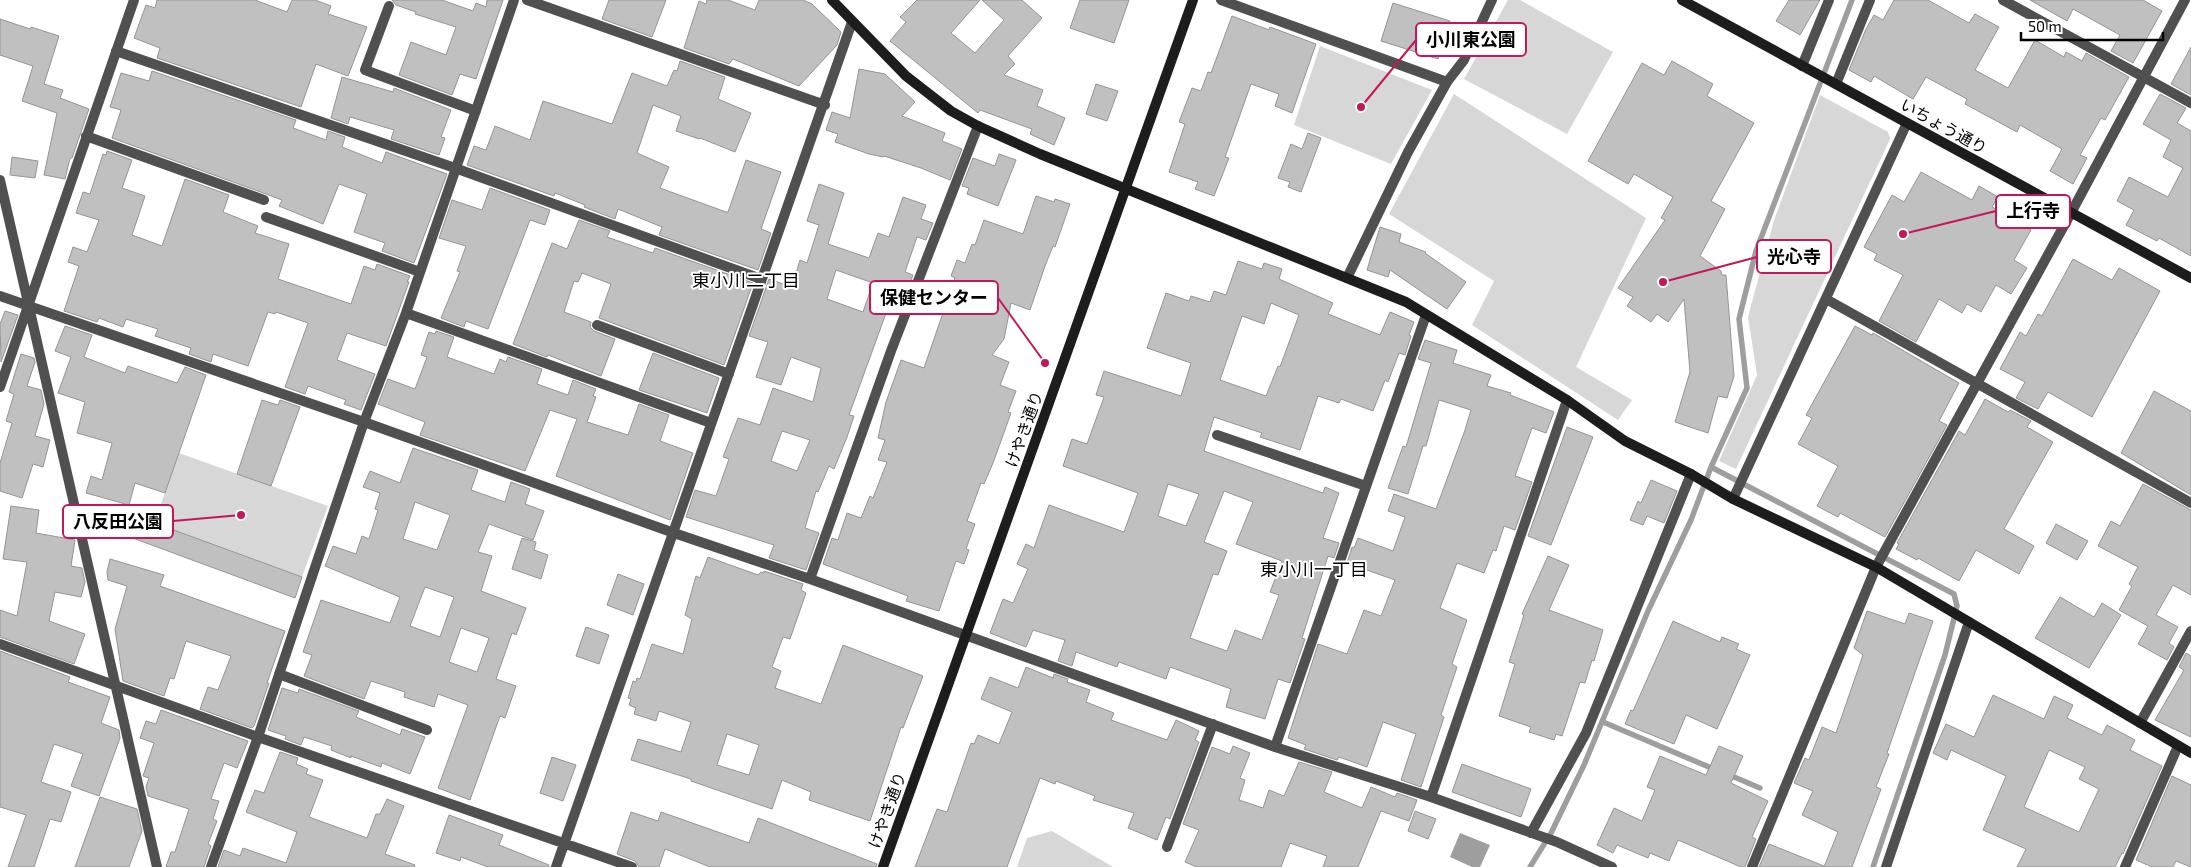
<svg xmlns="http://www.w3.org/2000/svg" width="2191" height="867" font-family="'Exo 2','Noto Sans JP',sans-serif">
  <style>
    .green { fill: #d7d7d7 }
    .water { fill: #9e9e9e }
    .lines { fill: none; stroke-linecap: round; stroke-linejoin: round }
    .stream { stroke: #9e9e9e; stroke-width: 5.5 }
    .building { fill: #c0c0c0; stroke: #949494; fill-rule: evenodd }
    .street { stroke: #505050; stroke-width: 10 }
    .secondary { stroke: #1d1d1d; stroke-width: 10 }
    .labels { text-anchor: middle; stroke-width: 4; stroke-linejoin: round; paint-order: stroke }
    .street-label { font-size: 16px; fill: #000; stroke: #fff }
    .neighbourhood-label { font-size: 18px; fill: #000; stroke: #fff }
    .leader { fill: none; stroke: #c2185b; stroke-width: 2 }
    .callout-dot { fill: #c2185b; stroke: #fff; stroke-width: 2 }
    .callout { fill: #fff; stroke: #c2185b; stroke-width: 2 }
    .callout-label { font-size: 18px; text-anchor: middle; font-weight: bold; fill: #000 }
  </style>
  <rect width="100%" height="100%" fill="#fff"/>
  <path class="green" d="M1508 0H1520L1613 52 1567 134 1464 79Z
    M1320 46 1432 90 1391 164 1294 125Z
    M1454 94 1646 218 1576 367 1632 400 1618 420 1472 325 1494 281 1389 214Z
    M1820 95 1888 132 1890 139 1736 469 1719 461 1757 375 1748 317 1774 220Z
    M179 453 328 506 302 577 154 524Z
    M1052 831 1113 867H1017L1027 838Z"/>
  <path class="water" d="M1460 833 1490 845 1480 867H1472L1450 857Z"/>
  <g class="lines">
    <path class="stream" d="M1711 467 1954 594 1957 606 1945 655 1873 867
      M1603 722 1716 770
      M1727 774 1760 788
      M1530 867 1551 833 1584 765 1648 611 1691 520 1711 467 1747 388 1739 319 1756 251 1852 0"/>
  </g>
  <path class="building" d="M157 0H255L287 12 292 0H315L331 6 328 14 367 27 348 76 316 64 301 107 157 58 160 48 134 38 146 5 155 8Z
    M392 0H442L473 11 476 3 486 7 487 0H503L476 79 460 74 452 95 399 75 411 42 446 55 456 27 415 14 416 12 396 5Z
    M609 0H666L652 37 602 19Z
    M707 0H728L755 10 759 0H803L812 4 841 32 837 45 799 86 733 59 729 64 684 48 699 1 706 4Z
    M917 0H980L951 33 975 53 1004 20 982 0H1022L1042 18 1008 56 1015 64 1004 75 1043 90 1037 106 1065 118 1054 145 1030 134 1032 129 980 110 978 113 890 41 906 22 900 17Z
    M1080 0H1129L1114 43 1070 28Z
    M1789 0H1820L1800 35 1776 21Z
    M1894 0H1928L1969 23 1975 14 1999 27 1975 70 2008 88 2035 40 2064 57 2066 52 2082 61 2086 53 2129 77 2105 120 2101 118 2080 155 2087 158 2073 184 2050 171 2062 149 2020 125 2017 132 1965 104 1967 99 1926 77 1913 99 1874 76 1871 82 1849 70 1866 29 1874 15 1883 20Z
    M2030 0H2143L2162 11 2133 63 2111 51 2120 35 2073 9 2067 21Z
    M1393 3 1450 21 1438 59 1381 41Z
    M1232 16 1269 30 1270 27 1316 44 1292 113 1275 106 1279 94 1251 84 1225 157 1229 158 1214 196 1195 189 1198 182 1169 172 1185 124 1179 122 1192 88 1201 91 1208 72 1211 73Z
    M0 19 30 29 31 27 59 36 44 84 63 90 60 98 89 109 72 158H70L65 179 44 175 57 113 22 101 33 66 0 55Z
    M2191 47V95L2171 84Z
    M680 61 725 77 718 99 751 113 735 152 700 138 699 139 676 131 681 116 653 105 637 153 669 167 660 188 726 212H728L746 160 781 172 761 229 771 233 758 270 659 235 662 227 618 209 615 219 584 207 585 205 555 193 554 196 467 165 474 146 486 150 495 126 530 140 543 101 612 124 632 73 667 86 674 70 677 71Z
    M1672 61 1713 84 1707 96 1754 123 1711 201 1725 209 1700 256 1721 271 1722 275H1726L1734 376 1727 398 1718 396 1708 433 1675 422 1690 372 1684 299 1668 322 1657 314 1651 322 1627 306 1633 297 1618 288 1665 220 1661 218 1673 197 1634 174 1628 184 1588 161 1642 63 1664 75Z
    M859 69 885 74 915 102 902 116 945 133 942 141 962 149 950 180 921 168 884 156 883 157 869 154 835 142 838 134 826 130 832 112 850 118Z
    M152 71 296 120 293 128 326 140 328 131 345 137 342 147 382 163 386 152 447 174 414 263 382 251 385 243 354 232 367 194 339 184 323 224 279 206 282 200 266 194 112 138 121 110 110 107 121 73 149 81Z
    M342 77 393 92 394 88 451 110 441 137 445 138 439 155 391 139 394 130 350 117 348 124 331 118Z
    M1096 84 1118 91 1107 121 1086 114Z
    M2160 94 2186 108 2177 123 2191 131V256L2159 238 2157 241 2126 225 2134 210 2117 201 2129 177 2168 197 2183 168 2163 157 2171 140 2143 124Z
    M1308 133 1321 138 1301 192 1288 187 1290 182 1278 178 1291 144 1302 149Z
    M107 151 132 160 122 188 145 196 132 235 162 246 185 179 229 195 223 212 258 226 255 233 289 244 278 279 351 304 364 266 375 270 377 264 410 276 407 282H409L386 346 347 333 337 360 375 374 361 410 344 404 346 400 308 386 305 394 285 387 308 323 276 312 275 314 268 312 248 366 213 354 211 362 189 354 191 348 155 336 158 329 126 319 123 327 99 318 97 322 64 311 79 266 68 262 73 247 87 252 99 220 76 213 83 192 90 194 103 154 106 155Z
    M999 154 1016 160 998 206 967 194 969 188 962 186 973 158 995 166Z
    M12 157 38 161 35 178 10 175Z
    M1921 172 1972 200 1979 186 1998 197 1992 207 2031 230 2014 260 2027 268 2011 294 1996 285 1981 312 1967 304 1962 313 1939 299 1916 342 1879 321 1903 275 1874 260 1877 254 1864 247 1892 195 1904 202Z
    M819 184 844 193 828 244 869 258 878 233 889 237 903 197 926 205 921 219 933 223 926 240 917 237 905 272 913 275 906 294 904 297 893 294 849 415 854 416 847 437 834 469 829 466 818 492 816 491 805 528 819 533 806 570 769 558 774 545 686 517 695 490 716 496 729 459 723 457 738 418 760 425 773 388 813 402 821 368 791 357 781 385 756 377 768 342 749 336 769 279 792 287 800 260 807 263 819 225 807 221ZM836 270 873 283 863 312 827 299ZM782 431 810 440 797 471 771 461Z
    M490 188 550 210 545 225 530 220 488 329 466 321 464 327 441 318 460 272 457 271 466 246 439 238 452 200 482 210Z
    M1036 196 1054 202 1055 199 1070 204 1055 247 1053 246 1045 266 1030 310 1011 303 1004 339 992 355 1009 362 1000 385 1016 391 1008 412 1011 413 993 463 984 484 981 483 967 521 975 524 966 549 969 550 964 564 956 561 939 611 906 601 908 596 823 564 832 538 838 540 847 513 861 518 870 496 873 498 887 462 878 460 885 440 878 438 886 402 901 360 924 368 955 278 951 276 957 260 965 263 972 244 975 245 984 220 1023 234Z
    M579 220 610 231 607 237 653 253 655 248 753 283 724 365 599 318 611 284 582 273 578 282 574 281 564 312 591 322 590 327 594 331 615 339 601 376 548 355 547 357 513 344 552 243 567 249Z
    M1380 227 1401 234 1399 242 1426 252 1425 253 1466 282 1447 309 1390 270 1388 277 1367 270Z
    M2073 259 2112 280 2119 268 2160 291 2092 417 2048 392 2038 409 2016 398 2025 382 2000 369 2020 332 2026 336 2038 314 2042 316Z
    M1238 261 1262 269 1264 263 1282 269 1279 279 1333 303 1328 314 1380 335 1390 312 1414 322 1409 335 1411 336 1405 355 1399 353 1388 382 1385 380 1373 411 1341 399 1339 403 1318 396 1300 450 1260 437 1262 433 1214 417 1204 451 1323 493 1325 487 1339 493 1323 538 1339 543 1334 558 1328 556 1302 638 1305 639 1290 683 1278 679 1265 719 1226 707 1231 689 1170 667 1166 679 1119 662 1117 667 1076 652 1072 666 1058 661 1065 640 1033 630 1026 647 990 633 1003 599 1013 603 1028 569 1017 564 1026 544 1034 548 1049 505 1124 532 1138 493 1063 466 1072 439 1087 444 1104 397 1096 395 1104 371 1181 396 1191 363 1147 348 1166 293 1189 301 1191 296 1210 302 1214 291 1226 295ZM1271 303 1299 315 1280 367 1278 366 1266 396 1220 380 1242 316 1264 324ZM1168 484 1199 494 1186 526 1158 516ZM1224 491 1253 502 1236 544 1282 561 1270 592 1279 595 1262 640 1235 630 1227 651 1190 638 1213 574 1218 575 1227 551 1204 542Z
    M5 311 18 315 1 362 0 324Z
    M65 326 92 335 84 357 125 373 128 366 177 383 185 367 206 375 165 493 135 483 129 505 86 493 91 476 102 480 112 443 77 433 85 402 58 393 71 357 55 351Z
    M1855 326 1872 335 1873 333 1959 383 1939 421 1947 425 1885 537 1840 513 1838 517 1817 506 1838 466 1798 444 1812 418 1806 415Z
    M436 331 454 337 447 357 494 374 500 359 506 362 508 357 542 369 537 384 568 395 573 380 596 389 593 396 596 397 587 422 628 435 639 404 669 415 660 441 693 453 670 520 556 476 577 419 550 410 525 471 420 435 425 422 378 404 388 379 415 389 427 357 421 355 429 332 435 334Z
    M1425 340 1457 350 1453 363 1491 375 1487 386 1511 393 1510 395 1554 412 1546 433 1532 428 1515 476 1532 482 1515 530 1504 526 1496 551 1493 550 1484 573 1457 563 1440 608 1467 620 1452 664 1457 667 1441 715 1444 717 1421 787 1401 780 1416 734 1383 722 1367 767 1339 757 1337 760 1304 749 1306 745 1288 738 1318 644 1347 654 1364 610 1381 616 1395 580 1347 563 1352 547 1354 548 1358 538 1393 551 1405 517 1388 511 1394 494 1436 509 1465 430 1471 410 1439 400 1426 446H1423L1408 494 1388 488 1403 446 1406 447 1431 363 1418 359Z
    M653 353 719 378 707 413 639 390Z
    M21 354 34 358 35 362 27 386 41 390 44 404 35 436 50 440 43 467 33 464 22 498 0 491V463L12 423 6 421 14 394 9 392Z
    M2154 391 2191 411V495L2121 453Z
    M1985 399 2008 412 2010 410 2031 421 2027 427 2053 442 2004 529 2034 546 2019 574 1976 550 1959 581 1918 558 1917 560 1896 549 1899 544 1897 543 1959 431 1965 435Z
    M262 400 278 405 280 400 300 407 271 486 237 474Z
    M1567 427 1593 437 1551 545 1528 536Z
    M413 448 478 470 471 490 505 502 511 482 530 489 525 504 544 511 533 540 489 524 478 552 492 556 481 591 526 608 516 635 512 633 496 679 516 686 505 718 500 716 470 800 438 788 468 705 438 694 434 707 404 697 405 692 371 681 364 699 304 676 312 655 303 652 321 600 390 623 400 597 325 566 333 546 356 554 362 536 369 539 378 510 375 509 380 493 363 487 370 471 400 483ZM415 502 450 515 437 550 403 539ZM425 587 454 597 440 637 410 626ZM461 628 489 638 477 672 449 662Z
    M1651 480 1677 491 1664 523 1647 516 1643 525 1630 520 1638 501 1641 503Z
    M2143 484 2191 510V595L2173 585 2156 615 2178 627 2169 643 2174 647 2167 660 2138 644 2148 626 2119 610 2132 586 2129 584 2138 567 2098 546 2111 521 2120 526Z
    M11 506 39 510 36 533 75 540 71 566 82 568 85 582 81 597 55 592 49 621 85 634 74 664 0 637V610L17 616 27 562 3 559Z
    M119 510 302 577 295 598 111 530Z
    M2056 524 2088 541 2077 560 2046 543Z
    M522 538 536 542 534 550 548 555 541 579 512 569Z
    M1548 556 1569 565 1549 610 1603 630 1594 661 1592 660 1585 683 1580 682 1562 736 1556 734 1554 740 1529 732 1531 727 1499 716 1515 664 1509 662 1524 615 1522 614Z
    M708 557 758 575 761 572 764 573V571L803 584 801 590 806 593 790 639 783 637 772 667 781 671 775 688 821 704 843 645 923 676 903 728 901 727 870 821 809 800 811 792 782 780 772 809 691 781V779L631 760 638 739 681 752 691 722 659 711 656 721 634 714 636 708 629 705 631 699 628 698 633 681 636 682 637 678 640 679 652 644 683 654 692 619 685 615 696 576 700 578ZM727 734 759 745 749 775 717 765Z
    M110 559 164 575 160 586 285 631 267 683H269L254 726 252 728 200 709 208 687 218 690 231 656 186 641 174 679 170 678 164 696 123 681 115 629 127 586 108 580 107 572Z
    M618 574 644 584 633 615 607 605Z
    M2060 597 2094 617 2102 603 2121 615 2089 668 2035 638Z
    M1867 611 1905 624 1909 613 1933 621 1887 753 1889 754 1876 787 1881 789 1852 867H1824L1838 832 1802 815 1813 791 1794 783 1805 758 1809 760 1822 727 1836 733 1863 655 1854 648Z
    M1673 621 1720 642 1722 637 1739 644 1736 649 1750 655 1717 729 1686 715 1674 744 1625 724 1631 710 1633 711Z
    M586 627 609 635 599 664 576 656Z
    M0 651 70 677 68 682 110 697 101 723 119 730 120 738 99 796 71 786 83 754 54 744 41 782 71 792 61 822 50 819 34 867H8L26 815 0 807Z
    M2186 653 2191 656V737L2155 720 2184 670 2179 667Z
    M1026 667 1053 678 1054 674 1068 679 1067 682 1090 690 1086 702 1114 713 1111 720 1167 740 1176 720 1199 731 1195 740 1199 742 1170 819 1166 817 1157 840 1128 828 1134 813 1093 800 1095 796 1056 781 1055 784 1040 778 1007 867H915L937 809 947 812 971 743 974 744 978 735 999 744 1012 712 981 699 990 677 1018 688Z
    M282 688 298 693 299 689 359 711 356 717 400 735 402 729 425 737 410 774 382 763 381 767 351 756V758L331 750 332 746 304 737 301 745 285 739 286 736 268 730Z
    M1993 695 2044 719 2054 696 2073 705 2067 718 2102 735 2107 725 2135 740 2130 750 2162 766 2123 854 2122 853 2115 867H2017L2026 849 1983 830 2006 776 1951 750 1947 760 1933 753 1946 724 1974 737ZM2049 750 2085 767 2079 779 2099 789 2079 832 2024 807Z
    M161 710 248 741 237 768 224 763 211 799 219 801 213 819 217 821 208 844 211 846 204 867H166L171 852H175L189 809 148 796 146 787 149 778 143 776 154 743 140 738 146 721 156 724Z
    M1233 746 1250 753 1240 778 1245 780 1239 800 1263 808 1269 790 1284 796 1299 762 1332 772 1324 792 1362 808 1371 787 1395 797 1397 793 1417 800 1409 821 1381 811 1358 867H1323L1327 856 1290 843 1281 867H1197L1185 862 1199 830 1183 824 1212 747 1230 754Z
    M1719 746 1743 756 1731 783 1768 801 1752 837 1756 839 1745 867H1741L1678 840 1669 861 1650 853 1648 858 1617 845 1613 853 1597 845 1614 808 1642 821 1655 790 1647 787 1660 756 1706 775Z
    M280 752 298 758 296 764 308 769 306 774 323 780 309 817 367 838 376 814H380L387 799 404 806 385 854 415 865 414 867H218L224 850 240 856 243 848 286 863 297 832 246 812 255 790 264 793Z
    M552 757 576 765 563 801 540 793Z
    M1462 764 1531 789 1521 817 1452 792Z
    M2172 776 2191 785V867L2176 861 2173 867H2152L2136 860Z
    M100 797 137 809 142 831 129 867H75Z
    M1415 811 1436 819 1428 839 1408 831Z
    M631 812 658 821 661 812 749 843 758 818 877 864 876 867H710L665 849 659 867H639L635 861 617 854Z
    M449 815 503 835 499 845 549 865V867H488L461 857 460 861 436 853Z
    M1769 844 1824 866V867H1759Z"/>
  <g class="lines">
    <path class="street" d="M527 0 825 105
      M1221 0 1447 82
      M2003 0 2191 103
      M389 6 365 70 476 111
      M116 51 455 168 761 279
      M1802 66 1829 0
      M1836 84 1870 0
      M86 136 264 200
      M0 180 157 867
      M266 217 420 272
      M1347 278 1408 152 1447 82 1464 60 1492 0
      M0 296 364 422 674 533 810 579 1275 747 1431 797 1557 842 1612 867
      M1826 299 2191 503
      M406 313 711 423
      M597 325 729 374
      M0 387 134 0
      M1217 435 1366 486
      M1733 499 1907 123
      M810 579 891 351 978 126
      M0 644 258 737 632 867
      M279 674 427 730
      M2140 723 2191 631
      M1275 747 1426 315
      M1431 797 1567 400
      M1531 833 1586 733 1691 474
      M1167 847 1213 724
      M211 867 258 737 364 422 406 313 514 0
      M556 867 852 22
      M1752 867 1876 567 2071 213 2185 0
      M1886 867 1969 622
      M2125 867 2178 746"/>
    <path class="secondary" d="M832 0 906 76 951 111 978 126 1040 154 1406 302 1567 400 1625 441 1691 474 1733 499 1876 567 2191 753
      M1682 0 2191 278
      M883 867 1193 0"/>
  </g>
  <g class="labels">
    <g class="street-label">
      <text transform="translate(1944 126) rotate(29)" y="6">いちょう通り</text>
      <text transform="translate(1024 429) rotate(-70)" y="6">けやき通り</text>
      <text transform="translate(887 810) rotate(-70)" y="6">けやき通り</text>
    </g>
    <g class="neighbourhood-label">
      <text x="746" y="287">東小川二丁目</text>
      <text x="1314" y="576">東小川一丁目</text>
    </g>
  </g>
  <path class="leader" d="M1361 107L1416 40M1903 234L1996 211M1663 282L1757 257M1045 363L998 298M241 515L173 521"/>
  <g class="callout-dot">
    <circle cx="1361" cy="107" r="5"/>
    <circle cx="1903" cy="234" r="5"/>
    <circle cx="1663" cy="282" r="5"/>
    <circle cx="1045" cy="363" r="5"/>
    <circle cx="241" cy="515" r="5"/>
  </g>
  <g class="callout">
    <rect x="1416" y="23" width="110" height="33" rx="5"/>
    <rect x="1996" y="195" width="74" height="33" rx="5"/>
    <rect x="1757" y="240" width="74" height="33" rx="5"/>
    <rect x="870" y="281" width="128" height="33" rx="5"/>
    <rect x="63" y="505" width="110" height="33" rx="5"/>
  </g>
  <g class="callout-label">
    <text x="1471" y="46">小川東公園</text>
    <text x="2033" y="217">上行寺</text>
    <text x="1794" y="263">光心寺</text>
    <text x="934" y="304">保健センター</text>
    <text x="118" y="528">八反田公園</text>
  </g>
  <path d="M2021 32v8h142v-8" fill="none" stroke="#000000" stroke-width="2.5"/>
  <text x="2028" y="32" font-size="15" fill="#000000" stroke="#ffffff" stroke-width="4" paint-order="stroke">50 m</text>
</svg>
